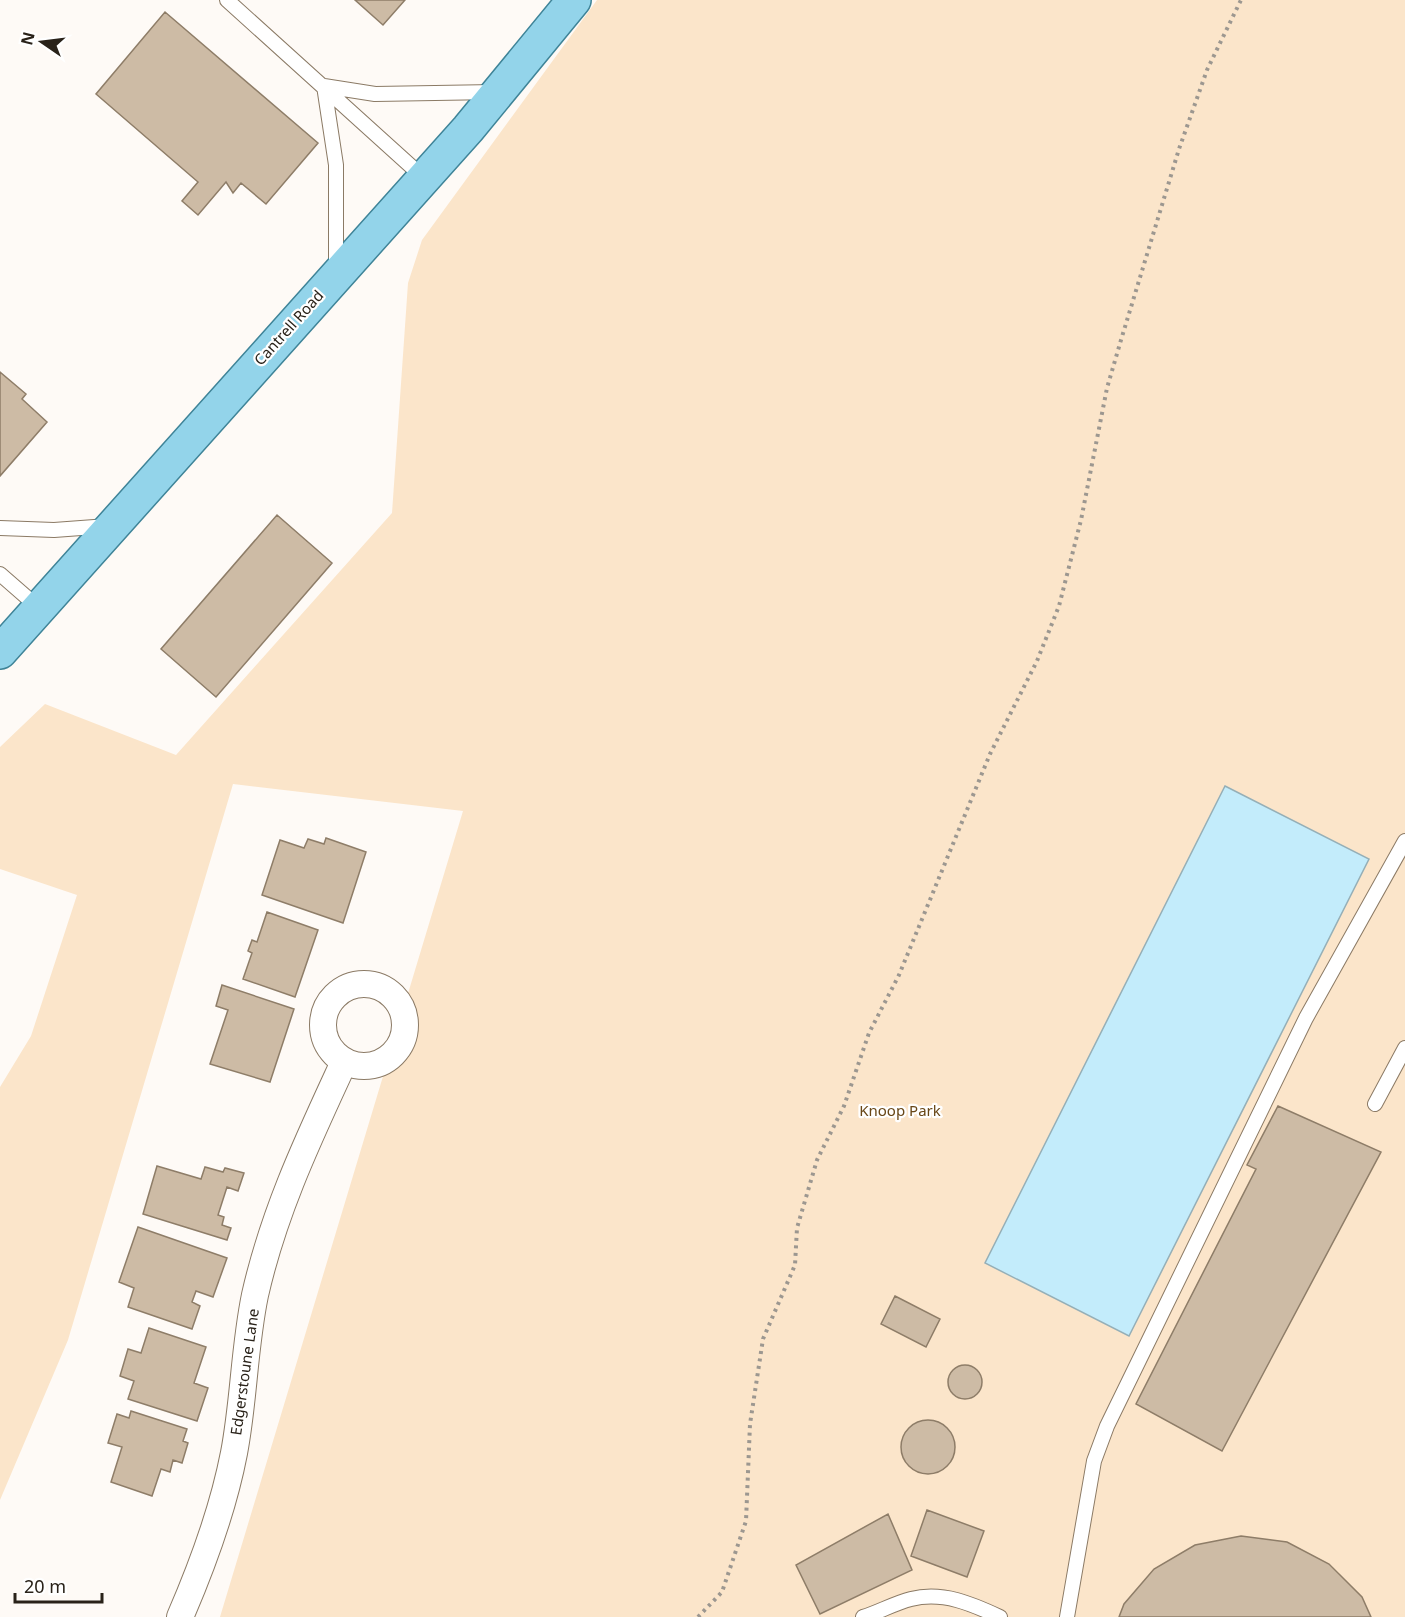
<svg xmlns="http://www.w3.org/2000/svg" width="1405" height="1617" font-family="'Noto Sans',sans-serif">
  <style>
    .green { fill: #fbe5ca }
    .water { fill: #c3ecfb; stroke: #95afb7; stroke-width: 1.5 }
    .building { fill: #cdbba5; stroke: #8e7d68; stroke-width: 1.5 }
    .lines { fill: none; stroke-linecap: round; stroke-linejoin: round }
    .lane-casing { stroke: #8b7a65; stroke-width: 16 }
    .street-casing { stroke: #8b7a65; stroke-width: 28 }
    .primary-casing { stroke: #3f8498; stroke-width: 36 }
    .path { stroke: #9c9790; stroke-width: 4; stroke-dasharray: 3 4.5; stroke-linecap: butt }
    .lane { stroke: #fff; stroke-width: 14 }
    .street { stroke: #fff; stroke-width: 26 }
    .primary { stroke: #93d4ea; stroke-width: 33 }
    .labels { text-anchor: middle; stroke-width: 4.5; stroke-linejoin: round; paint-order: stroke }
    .street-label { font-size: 15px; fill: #292219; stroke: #fff }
    .park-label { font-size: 15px; fill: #684717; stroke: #fff }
  </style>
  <rect width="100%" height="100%" fill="#fefaf6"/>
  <path class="green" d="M597 0H1405V1617H220L463 811 233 784 68 1340 0 1500V1087L31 1036 77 895 0 869V747L45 704 176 755 392 513 408 283 422 240Z"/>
  <path class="water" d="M1225 786 1369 859 1129 1336 985 1263Z"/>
  <path class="building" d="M355 0H405L383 25Z
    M165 12 318 143 266 204 241 183 233 193 226 182 198 215 182 201 198 182 96 94Z
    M0 372 26 394 22 399 47 422 0 476Z
    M277 515 332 563 216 697 161 649Z
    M326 838 366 852 343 923 262 895 280 840 304 848 308 839 324 844Z
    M267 912 318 930 295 997 243 979 252 953 248 951 252 940 257 942Z
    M222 985 294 1009 270 1082 210 1064 228 1010 216 1006Z
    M1278 1106 1381 1152 1222 1451 1136 1404 1256 1169 1247 1165Z
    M157 1166 201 1179 205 1167 223 1172 225 1168 244 1173 238 1191 227 1187 218 1215 224 1217 222 1225 231 1228 227 1240 143 1214Z
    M138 1227 227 1258 213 1297 196 1291 192 1302 200 1306 192 1329 128 1307 134 1288 119 1282Z
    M895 1296 940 1319 926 1347 881 1324Z
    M149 1328 206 1347 194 1383 208 1388 197 1421 128 1399 134 1381 120 1376 128 1349 141 1353Z
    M948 1382a17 17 0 1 1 34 0a17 17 0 1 1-34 0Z
    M131 1411 187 1429 183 1441 188 1443 182 1463 173 1460 170 1472 161 1469 152 1496 111 1482 122 1447 108 1443 117 1414 129 1418Z
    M901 1447a27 27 0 1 1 54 0a27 27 0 1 1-54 0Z
    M927 1510 984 1531 967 1577 911 1556Z
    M888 1514 912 1570 820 1614 796 1565Z
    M1241 1536 1287 1542 1329 1564 1362 1597 1371 1617H1119L1124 1604 1154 1569 1195 1545Z"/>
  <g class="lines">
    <g class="lane-casing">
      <path id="lane" d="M227 0 424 178
        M324 86 336 165V269
        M324 86 375 94 495 92
        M0 528 54 530 108 526
        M0 574 39 608
        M1375 1104 1405 1048
        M863 1617C879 1612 895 1603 911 1599 943 1591 972 1604 1000 1617
        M1067 1617 1094 1461 1107 1426 1306 1018 1405 841"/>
    </g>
    <g class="street-casing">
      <path id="street" d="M323 1025a41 41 0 1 1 82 0a41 41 0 1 1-82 0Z
        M180 1617C203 1564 223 1510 234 1453 244 1401 244 1348 255 1295 274 1211 308 1140 344 1062"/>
    </g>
    <g class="primary-casing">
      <path id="primary" d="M0 652 468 129 574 0"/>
    </g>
    <path class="path" d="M698 1617 722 1592 746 1521 750 1424 763 1339 795 1265 797 1228 817 1160 844 1106 869 1033 899 975 990 754 1037 661 1059 606 1081 520 1107 388 1121 340 1179 149 1207 70 1241 0"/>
    <use href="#lane" class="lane"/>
    <use href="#street" class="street"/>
    <use href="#primary" class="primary"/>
  </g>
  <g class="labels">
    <g class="street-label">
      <text transform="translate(289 328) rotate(-48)" y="5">Cantrell Road</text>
      <text transform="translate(245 1372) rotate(-82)" y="5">Edgerstoune Lane</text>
    </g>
    <g class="park-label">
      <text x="900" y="1116">Knoop Park</text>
    </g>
  </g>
  <g transform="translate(42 42) rotate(284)" stroke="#ffffff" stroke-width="4.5" paint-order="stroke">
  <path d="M0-4.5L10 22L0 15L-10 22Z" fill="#292219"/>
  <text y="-9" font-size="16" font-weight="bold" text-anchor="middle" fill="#292219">N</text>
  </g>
  <path d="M15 1593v9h87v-9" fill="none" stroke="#292219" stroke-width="3"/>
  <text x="24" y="1593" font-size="18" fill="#292219" stroke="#ffffff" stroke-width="4.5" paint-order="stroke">20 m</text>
</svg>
